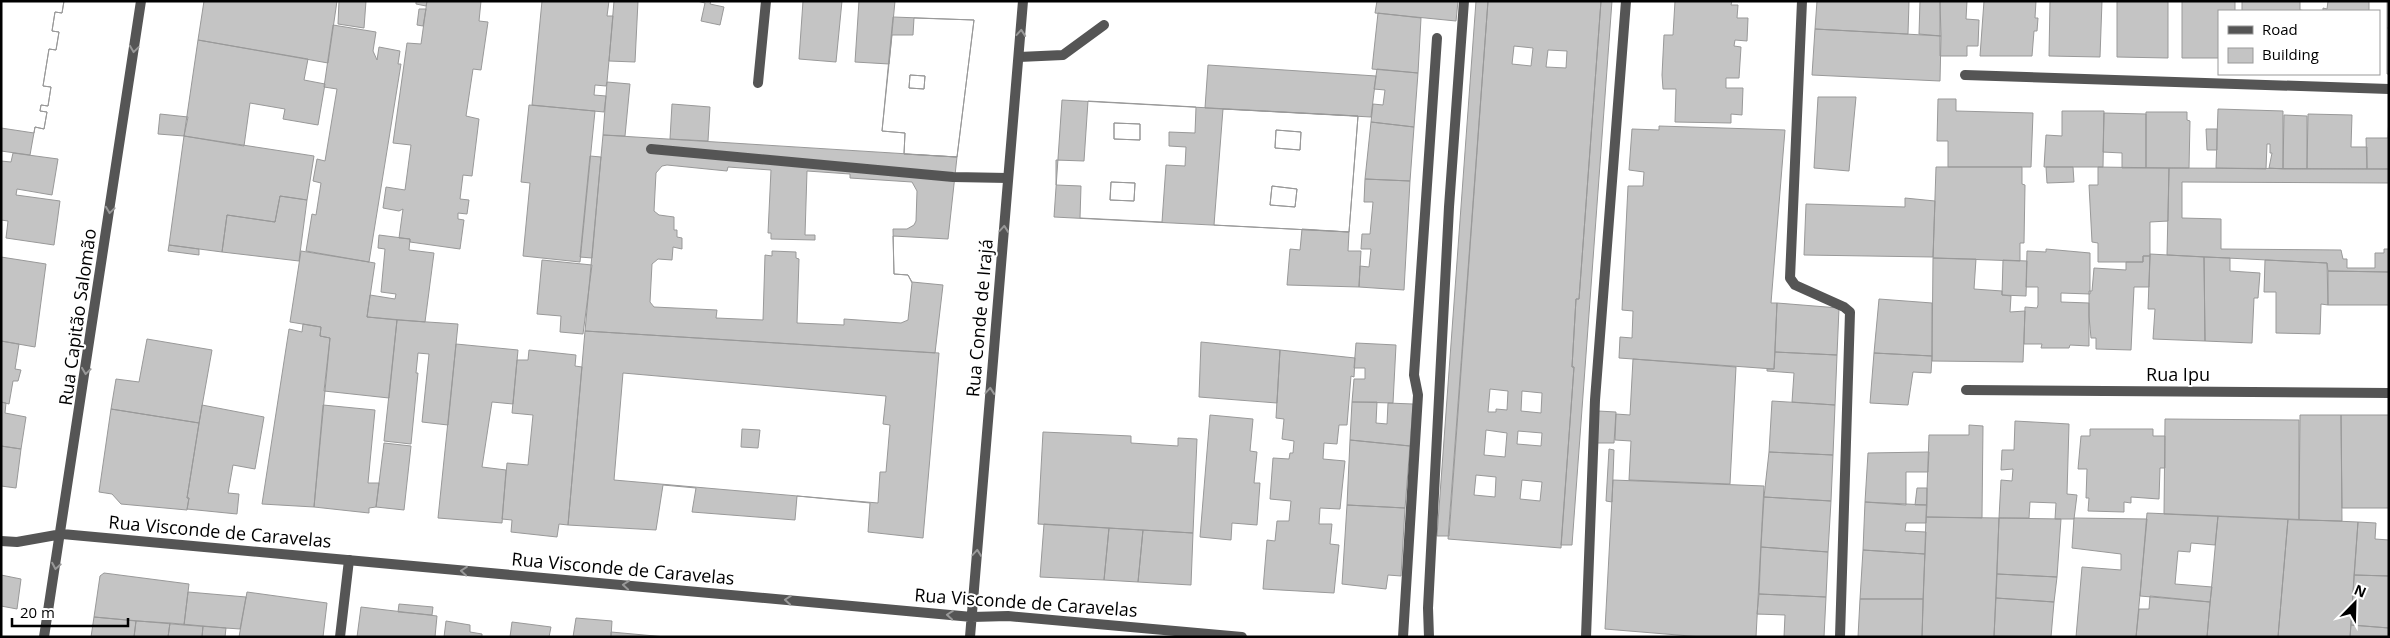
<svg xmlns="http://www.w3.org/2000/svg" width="2390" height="638" font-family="'Open Sans',sans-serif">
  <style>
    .building { fill: #c4c4c4; stroke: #999; fill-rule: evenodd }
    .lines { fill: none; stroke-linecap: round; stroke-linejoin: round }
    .lane { stroke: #555; stroke-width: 10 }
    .street { stroke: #555; stroke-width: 10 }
    .oneway { stroke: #999 }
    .labels { text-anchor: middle; stroke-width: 4; stroke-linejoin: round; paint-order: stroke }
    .street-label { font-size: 18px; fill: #000; stroke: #fff }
  </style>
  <rect width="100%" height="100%" fill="#fff"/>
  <path class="building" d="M1 1H64L62 13 55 12 52 31 59 32 56 50 49 49 43 86 51 87 48 106 41 105 40 111 47 112 44 129 35 127 34 133 1 128Z
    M1 1H64L62 13 55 12 52 31 59 32 56 50 49 49 43 86 51 87 48 106 41 105 40 111 47 112 44 129 35 127 30 155 1 151Z
    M204 1H337L328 63 198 40Z
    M339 1H366L364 28 338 24Z
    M416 1H427L426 6 416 4Z
    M427 1H481L479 21 488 22 481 70 473 69 466 116 479 119 472 176 463 175 460 199 469 200 467 214 458 213V219L464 220 460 249 410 242V239L399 238 403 209 399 211 383 208 386 187 405 190 411 145 393 143 407 43 421 44Z
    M542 1H609L607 16H613L607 82 606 86 595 85 594 95 606 96 604 112 532 105Z
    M614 1H638L635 62 609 61Z
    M697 1H711L710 4 724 7 720 25 701 21 705 3Z
    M803 1H842L836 62 799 59Z
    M859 1H895L889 64 855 62Z
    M1377 1H1458L1456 21 1375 13Z
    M1476 1H1488L1449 536H1437Z
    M1488 1H1601L1579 299H1576L1572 367H1574L1561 548 1448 539ZM1514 46 1533 48 1531 66 1512 64ZM1548 50 1567 51 1566 68 1546 67ZM1490 389 1508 391 1507 410 1496 409V412H1488ZM1522 391 1542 393 1541 413 1521 411ZM1486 430 1507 433 1505 457 1484 455ZM1518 431 1542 433 1541 446 1517 444ZM1476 475 1496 477 1495 497 1474 495ZM1522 480 1542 482 1540 501 1520 499Z
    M1601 1H1612L1572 545H1561L1574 367H1572L1576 299H1579Z
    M1675 1H1732L1731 5H1738L1737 18H1748L1747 41 1735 40 1734 46 1741 47 1739 78H1726V88H1743L1742 115 1731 114V123L1675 122 1676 89H1663L1662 75 1664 35H1673Z
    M1817 1H1909L1908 34 1815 29Z
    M1920 1H1940L1941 36 1919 34Z
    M1940 1H1967L1966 19 1979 20 1978 46H1967V56H1940Z
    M1984 1H2036L2035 18H2038L2037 31H2034L2032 56H1980Z
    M2050 1H2102L2100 57 2049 56Z
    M2117 1H2168V58L2117 57Z
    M2182 1H2235V11H2219V58H2182Z
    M2242 1H2300V10L2306 11H2242Z
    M2328 1H2369V11H2323V8L2327 9Z
    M2387 1H2389V28H2387Z
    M419 9H426L423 26 417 25Z
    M1378 13 1421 18 1418 73 1372 69Z
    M893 17 974 20 957 157 904 154 905 133 882 131ZM910 75 925 76 924 89 909 88Z
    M914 18 974 20 957 157 904 154 905 133 882 131 892 35H913ZM910 75 925 76 924 89 909 88Z
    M333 25 376 32 373 51 377 60 379 47 400 51 398 64H401L369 262 306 251 312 214 316 215 321 183 313 181 317 159 325 161 337 89 324 87Z
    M2387 28H2389V74H2387Z
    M1815 29 1941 36 1940 81 1812 75Z
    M198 40 308 59 304 80 325 84 318 125 283 119 285 109 250 103 244 146 184 136Z
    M1208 65 1376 76 1371 117 1205 108Z
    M1377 69 1418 73 1414 127 1371 122 1373 104 1383 105 1385 90 1374 89Z
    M607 82 630 84 625 136 603 135Z
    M1818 97H1856L1849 171 1814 168Z
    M1938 99H1956V111L2033 113 2031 167H1948V141H1937Z
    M1062 100 1358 116 1349 232 1054 217ZM1114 123 1140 124V140L1114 139ZM1276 130 1301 132 1300 150 1275 148ZM1111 182 1135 183 1134 201 1110 200ZM1272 186 1297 189 1295 207 1270 205Z
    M1088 101 1196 107 1195 133 1169 132V146L1186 147 1185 166 1166 165 1162 222 1080 218 1081 186 1056 185V160L1084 161ZM1114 123 1140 124V140L1114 139ZM1111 182 1135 183 1134 201 1110 200Z
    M672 104 710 107 708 141 670 139Z
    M529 105 595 111 580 262 523 256 530 183 521 182Z
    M1223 109 1358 116 1349 232 1214 225ZM1276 130 1301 132 1300 150 1275 148ZM1272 186 1297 189 1295 207 1270 205Z
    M2218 109 2283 111V169L2269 168 2272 153H2270V144H2267L2266 169 2216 168Z
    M2062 111H2104L2103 167H2044L2046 135 2062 136Z
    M2146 112H2187V120L2190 121 2189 168H2146Z
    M2104 113 2146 114V168H2122V153L2103 152Z
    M160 114 188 117 184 136 158 134Z
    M2308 114 2352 115 2351 147H2367V169H2307Z
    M2389 114V169H2367L2366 138H2388Z
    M2284 115 2307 116V169H2283Z
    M1371 122 1414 127 1410 181 1365 179Z
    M1659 126 1785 130 1771 303H1777L1774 369 1619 358 1620 337 1632 338 1633 311 1622 310 1628 186H1643L1644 172 1629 170 1632 129 1659 130Z
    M2206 129H2217V150H2207Z
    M603 135 957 157 948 239 893 236 894 274 908 275 912 282 943 285 935 353 585 331Z
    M184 136 314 156 307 200 280 196 275 222 227 215 222 252 169 245Z
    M13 153 58 159 52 195 17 189 16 195 60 201 54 245 6 238 8 221 1 220V161L11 162Z
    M590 156 601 157 592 258 580 257Z
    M667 165 727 171 728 167 771 170 768 233H771V239L815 240V235H805L807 171 850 174V178L912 182 917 191 916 221 914 225 907 229H893L894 274 908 275 912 283 908 320 901 323 844 319V325L797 323 799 259 796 258V252L772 251V256L765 255 763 320 716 318 717 310 654 307 650 302 652 264 658 259 672 260 673 247 682 249V238L677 237V230H674V217L659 215 654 211 656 173 662 166Z
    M1936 167H2022V184L2025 185 2024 243H2020V261L1933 258Z
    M2046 167H2073L2074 182 2047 183Z
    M2098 167 2169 168 2168 221 2150 222V256H2143V262H2098V243L2092 242 2089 185H2098Z
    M2169 168 2389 169V272L2328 271 2327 263 2167 255Z
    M1365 179 1410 181 1404 290 1359 287 1360 266 1369 267 1371 249H1361L1362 234H1370L1373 202H1364Z
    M2182 182 2389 183V249H2384V253H2375V268H2347V259H2343L2341 250 2221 249V219L2182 218Z
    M280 196 307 200 299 261 222 252 227 215 275 222Z
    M1905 198 1935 201 1933 257 1804 255 1806 204 1905 207Z
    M1302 229 1349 232 1348 251H1361L1359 287 1287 285 1290 249 1300 250Z
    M379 235 410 239 409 250 434 253 425 322 367 317 370 295 395 299 396 294 381 292 385 249 378 248Z
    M169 245 199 249V255L168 251Z
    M2046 249 2090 253V294L2061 293V302L2089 303V346L2070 345 2069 348H2041L2042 344H2024L2025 307 2037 308 2038 305V287H2026L2027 251 2046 252Z
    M301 251 375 263 367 317 397 320 389 398 324 391 330 338 320 336 321 327 290 322Z
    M2150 254 2204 257 2205 341 2153 339 2155 309H2148Z
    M2143 256H2150L2149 287H2134L2131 350 2096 349V338H2091L2089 316V291H2092L2094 268 2126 270V262H2143Z
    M1 257 46 264 35 347 1 341Z
    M2204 257 2230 258V271L2260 273 2258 298H2254L2252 343 2205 341Z
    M1933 258 1976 259 1974 289 2002 291V295L2011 296 2010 312 2025 311 2023 362 1932 361Z
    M542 260 592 265 583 334 560 332 561 316 537 314Z
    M2003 260 2027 261 2026 296 2002 295Z
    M2265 260 2327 263 2328 305 2321 304 2320 334 2276 333V292H2264Z
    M2328 271 2389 272V305H2328Z
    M1879 299 1932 303V356L1874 353Z
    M1777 303 1839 308 1837 355 1775 352Z
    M397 320 458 324 448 425 422 422 429 354 418 353 416 373H418L411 444 384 441Z
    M303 324 321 327 320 336 330 338 314 507 262 504 289 329 302 332Z
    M585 331 939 353 923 538 868 532 870 503 797 496 795 520 692 512 696 488 663 485 656 530 568 525Z
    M147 339 212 350 199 423 111 409 116 379 139 382Z
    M1 341 19 344 15 369 21 370 18 381H13L9 404 1 402Z
    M1201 342 1280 350 1277 403 1199 397Z
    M1356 343 1396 345 1393 403 1352 402 1354 379H1365V368H1354Z
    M456 344 518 350 513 404 492 402 482 467 506 470 502 523 438 518Z
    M529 350 576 355 575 366 582 367 568 525 559 524 557 537 511 532 512 520 502 519 507 463 528 465 533 415 512 413 517 360H528Z
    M1280 350 1355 358 1354 377 1351 376 1347 425H1339L1337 444 1324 443 1323 459 1345 461 1340 509 1320 508 1319 524H1332L1330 544 1339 545 1334 593 1263 589 1267 540 1275 541 1277 521H1289L1291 501 1270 499 1273 458 1289 459 1290 453H1293L1294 441 1282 439 1284 419 1276 418Z
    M1775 352 1837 355 1835 405 1792 402 1794 373 1767 371V369H1774Z
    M1874 353 1932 356 1931 373 1913 372 1908 405 1870 403Z
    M1633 359 1736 367 1730 484 1629 480 1631 441 1615 440 1616 414 1630 415Z
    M623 373 886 396 883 424 890 425 886 472H880L878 503 614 480ZM742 429 760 430 758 448 741 447Z
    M1772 401 1835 405 1833 455 1769 452Z
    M1 402 6 403 5 413 26 417 21 449 1 446Z
    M1352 402H1377L1376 423 1387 424 1388 403 1413 404 1410 446 1350 440Z
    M202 405 264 417 255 469 233 465 228 493 239 494 237 514 187 509 189 498H187Z
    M323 405 375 410 368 483H379L376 507 369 508V513L314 507Z
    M111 409 199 423 187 498H189L187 510 121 504 112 494 99 492Z
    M1598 411 1616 412 1614 443H1596Z
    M1210 415 1253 419 1250 451 1257 452 1254 483H1260L1257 525 1232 523 1231 540 1200 537Z
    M2300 415H2341L2342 521 2299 520Z
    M2341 415H2389V508H2342Z
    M2165 419 2299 420V520L2164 514Z
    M2015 421 2069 424 2067 494 2077 495 2074 519H2055L2056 503 2030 502 2029 518H1999L2001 480 2012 481 2013 469 2001 470 2002 450H2014Z
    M1969 425 1983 426 1982 518 1926 517 1929 435H1969Z
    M2090 429H2153V436H2165V468H2160L2159 499 2131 497V503L2124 502V512L2088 511 2089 498H2086L2087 469H2078L2081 436H2090Z
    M1043 432 1131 436V443L1178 446V438L1197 439 1193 533 1038 524Z
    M1350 440 1410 446 1405 508 1347 505Z
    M384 443 411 446 404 510 376 507Z
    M1 446 21 449 16 488 1 486Z
    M1609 449 1614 450 1612 502 1606 501Z
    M1769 452 1833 455 1831 501 1764 497Z
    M1929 452 1928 472H1906V505L1865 502 1868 453Z
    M1613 480 1764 486 1756 637H1702L1605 629Z
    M1917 488H1927V505H1915Z
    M1764 497 1831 501 1828 552 1761 547Z
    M1865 502 1927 505 1926 523H1906L1905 531 1926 532 1925 554 1863 550Z
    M1347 505 1405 508 1401 576 1388 575 1386 589 1342 584Z
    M2147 513 2218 516 2215 545 2191 543 2190 552 2178 551 2175 584 2212 587 2210 602 2140 596Z
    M2218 516 2288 519 2278 637H2207Z
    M1926 517 1999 518 1994 637H1922Z
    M1999 518 2061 519 2057 577 1997 574Z
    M2074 518 2147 519 2136 637H2076L2082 567 2121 570V554L2072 548Z
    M2288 519 2358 522 2350 637H2278Z
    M2358 522 2376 523 2375 539 2389 540V576L2354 575Z
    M1044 524 1109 528 1104 580 1040 577Z
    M1109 528 1143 530 1138 582 1104 580Z
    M1143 530 1193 533 1191 585 1138 582Z
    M1761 547 1828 552 1826 597 1759 594Z
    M1863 550 1925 554 1923 599H1860Z
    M104 573 189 584 184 625 94 617 100 576Z
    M1997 574 2057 577 2054 602 1996 598Z
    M1 575 21 579 17 609 1 606Z
    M2354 575 2389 576V628L2351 625Z
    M188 592 246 597 240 629 184 625Z
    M247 592 327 603 323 637H239Z
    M1759 594 1826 597 1824 637H1784L1785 615 1757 614Z
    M2150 596 2210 602 2207 637H2136L2139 609H2149Z
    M1996 598 2054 602 2051 637 1994 636Z
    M1860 599H1923L1922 637H1858Z
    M399 604 433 607 432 615 398 612Z
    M361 607 437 616 435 637H357Z
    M94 617 136 621 134 637H91Z
    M576 618 612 621 611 637H573Z
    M136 621 170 623 168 637H134Z
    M446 621 470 625V632L482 634V637H444Z
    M512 622 551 627 549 637H510Z
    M170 623 203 626 202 637H168Z
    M2351 625 2389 628V637H2350Z
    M203 626 226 628 225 637H202Z
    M611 632 666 637H611Z"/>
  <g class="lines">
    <path class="lane" d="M1019 57 1063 55 1104 25
      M758 83 766 1
      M651 149 953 177 1008 178
      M340 637 349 560"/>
    <path class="street" d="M1802 1 1790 278 1795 285 1844 307 1850 312 1840 637
      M1965 75 2389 89
      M1966 390 2389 393
      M1 541 17 542 62 534 972 617 1008 616 1242 637
      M44 637 141 1
      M970 637 1023 1
      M1403 637 1418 395 1414 375 1437 38
      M1429 637 1428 608 1449 207 1464 1
      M1586 637 1595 400 1626 1"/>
  </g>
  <defs><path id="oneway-chevron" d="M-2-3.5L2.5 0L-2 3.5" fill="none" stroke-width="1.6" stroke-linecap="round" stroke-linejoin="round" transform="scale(1.25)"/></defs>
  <g class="oneway">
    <use href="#oneway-chevron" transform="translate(1021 33) rotate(-85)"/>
    <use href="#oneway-chevron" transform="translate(134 49) rotate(98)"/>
    <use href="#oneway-chevron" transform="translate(110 210) rotate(98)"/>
    <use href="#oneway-chevron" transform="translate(1004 229) rotate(-85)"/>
    <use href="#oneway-chevron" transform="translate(86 371) rotate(98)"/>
    <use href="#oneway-chevron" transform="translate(990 391) rotate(-85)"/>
    <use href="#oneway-chevron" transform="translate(977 553) rotate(-85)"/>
    <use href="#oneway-chevron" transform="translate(56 566) rotate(100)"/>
    <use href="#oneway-chevron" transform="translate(464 571) rotate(-175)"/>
    <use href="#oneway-chevron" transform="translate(626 585) rotate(-175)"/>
    <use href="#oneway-chevron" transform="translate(788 600) rotate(-175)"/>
    <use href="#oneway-chevron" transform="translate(950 615) rotate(-175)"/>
  </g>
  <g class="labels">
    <g class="street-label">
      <text transform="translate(78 317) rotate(-82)" y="6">Rua Capitão Salomão</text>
      <text transform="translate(980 318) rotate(-85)" y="6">Rua Conde de Irajá</text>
      <text x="2178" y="381">Rua Ipu</text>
      <text transform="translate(220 532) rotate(5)" y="6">Rua Visconde de Caravelas</text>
      <text transform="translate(623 569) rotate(5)" y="6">Rua Visconde de Caravelas</text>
      <text transform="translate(1026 603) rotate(4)" y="6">Rua Visconde de Caravelas</text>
    </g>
  </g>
  <rect width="2390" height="638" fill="none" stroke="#000000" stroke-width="5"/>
  <rect x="2218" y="10" width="162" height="65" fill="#ffffff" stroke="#999999"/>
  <rect x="2228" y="26" width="25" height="8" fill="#555555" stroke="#999999"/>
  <text x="2262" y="35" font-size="15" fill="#000000">Road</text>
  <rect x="2228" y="48" width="25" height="15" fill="#c4c4c4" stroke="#999999"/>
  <text x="2262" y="60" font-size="15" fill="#000000">Building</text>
  <g transform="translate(2355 603) rotate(23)" stroke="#ffffff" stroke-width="4" paint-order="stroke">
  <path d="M0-4L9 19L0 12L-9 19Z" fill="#000000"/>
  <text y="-8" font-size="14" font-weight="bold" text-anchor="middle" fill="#000000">N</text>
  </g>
  <path d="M12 618v8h116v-8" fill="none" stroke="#000000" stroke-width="2.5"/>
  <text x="20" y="618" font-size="15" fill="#000000" stroke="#ffffff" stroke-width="4" paint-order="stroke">20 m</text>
</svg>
